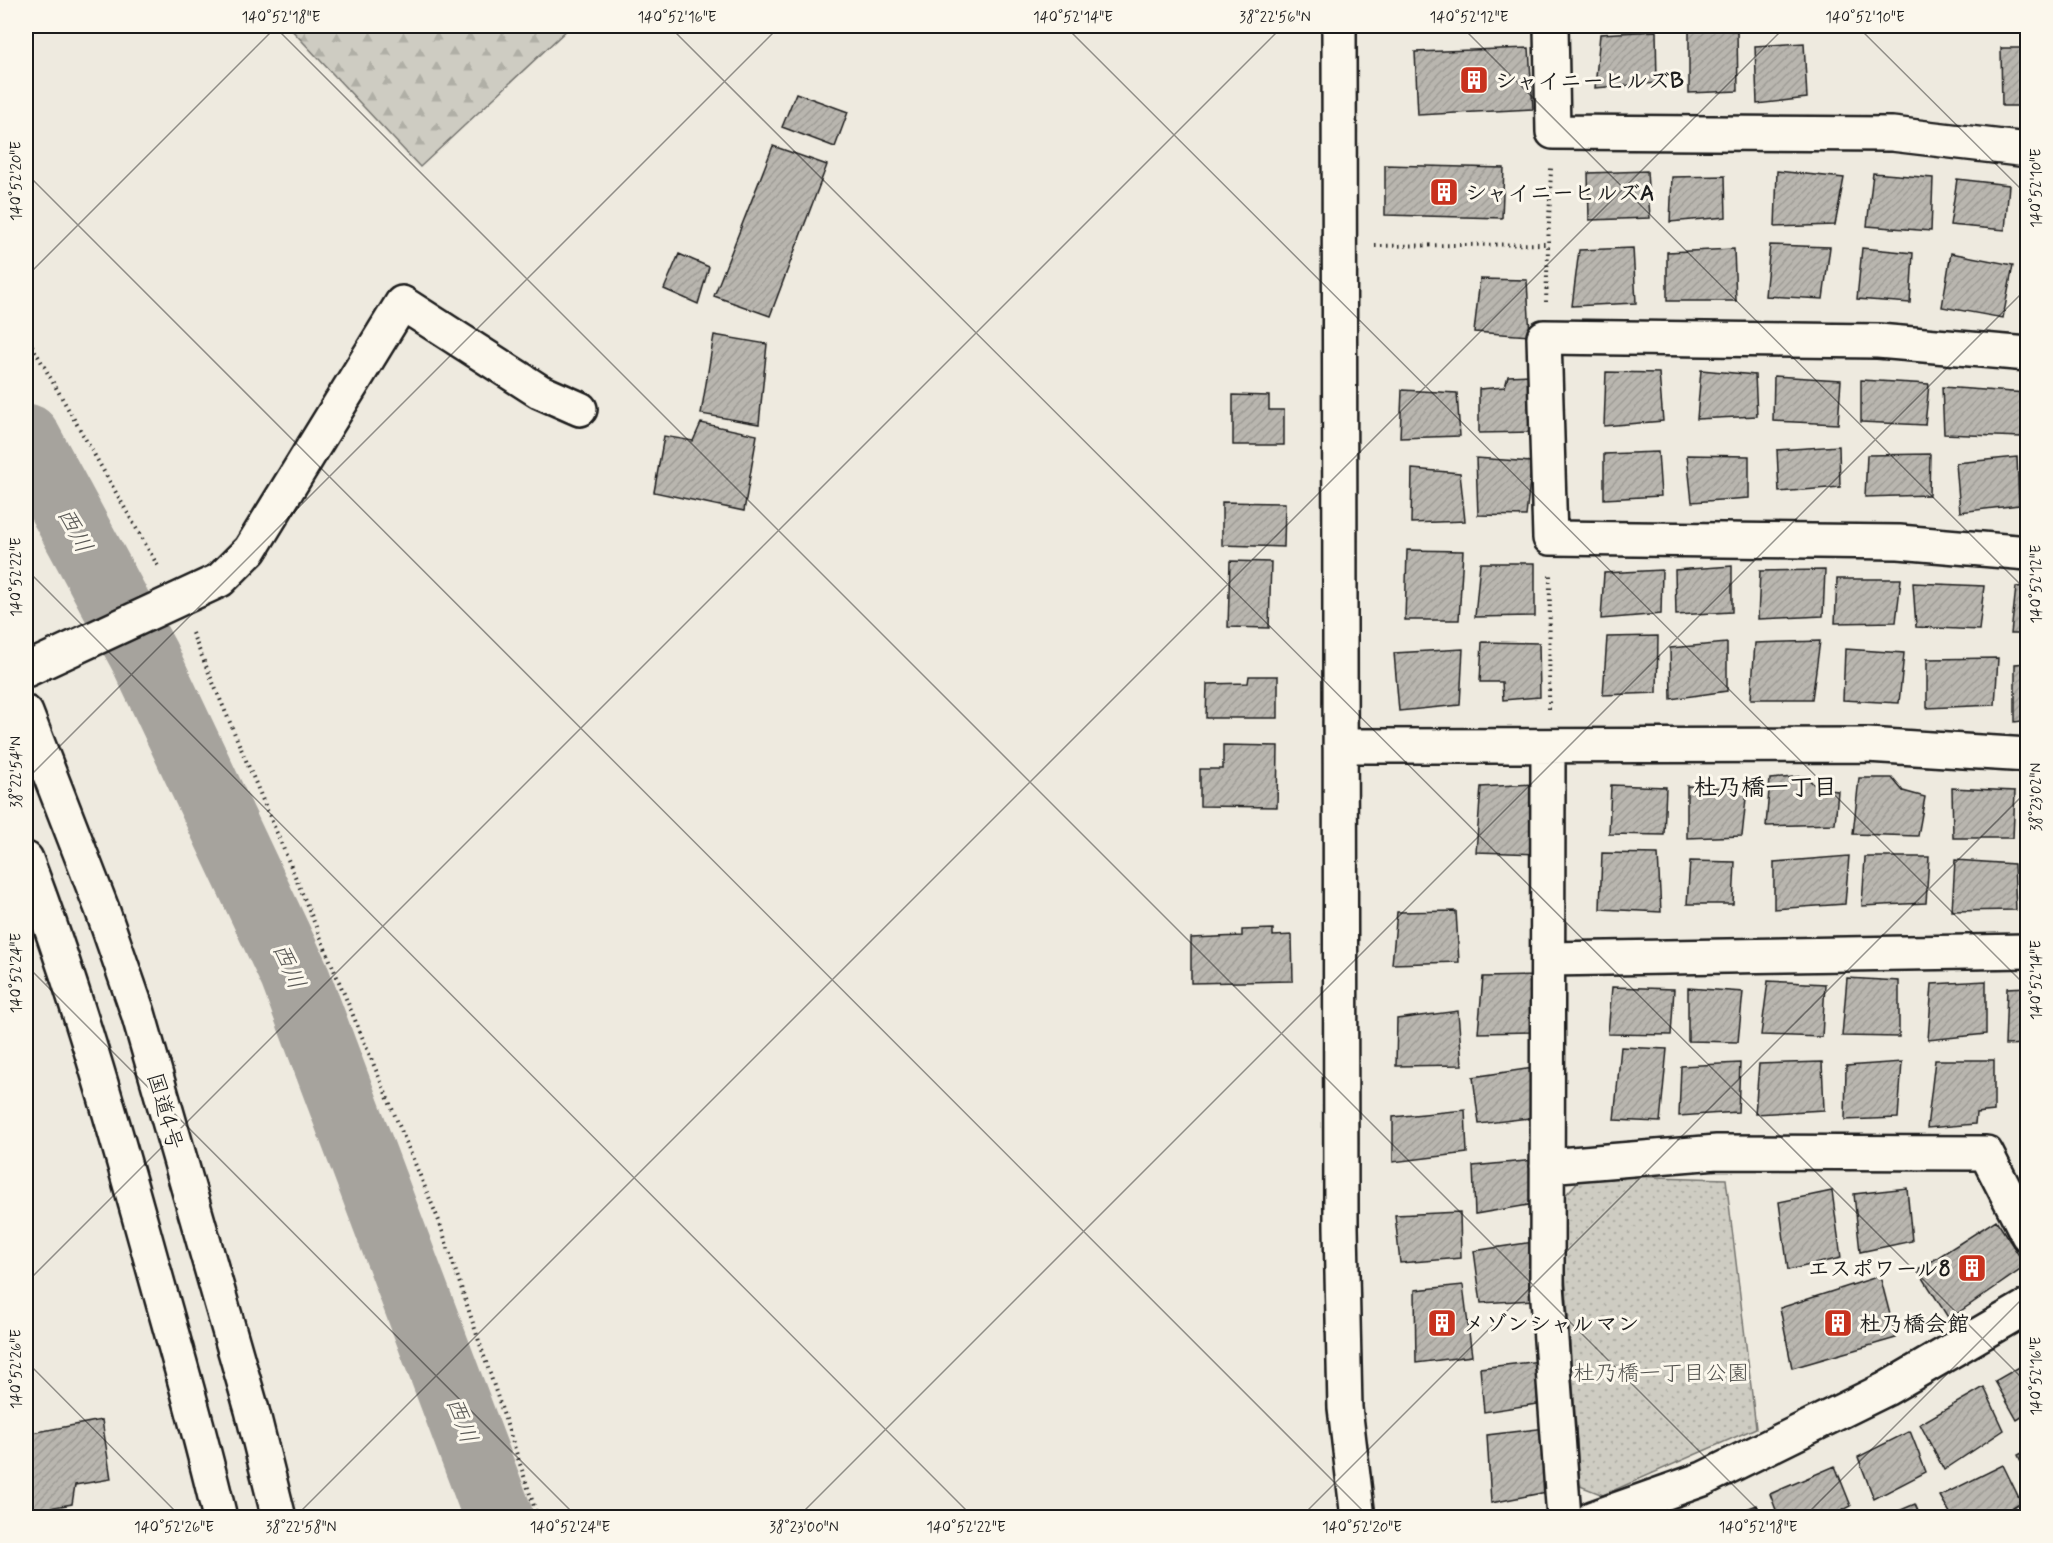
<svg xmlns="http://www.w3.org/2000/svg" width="2053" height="1543" font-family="Mynerve,'Klee One',sans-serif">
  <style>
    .forest { fill: url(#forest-firs); stroke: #75746f; stroke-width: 1.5 }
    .park { fill: url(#park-dots); stroke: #75746f; stroke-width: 1.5 }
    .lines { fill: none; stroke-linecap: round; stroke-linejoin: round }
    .river { stroke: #a6a39d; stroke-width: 69 }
    .building { fill: url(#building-hatch); stroke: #1c1c1c; stroke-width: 1.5 }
    .minor-casing { stroke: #1c1c1c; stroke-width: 38 }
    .highway-casing { stroke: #1c1c1c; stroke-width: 38 }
    .path { stroke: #1c1c1c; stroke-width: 4; stroke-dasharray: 1.5 4.5; stroke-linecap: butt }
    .minor { stroke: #fbf7ec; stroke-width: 33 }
    .highway { stroke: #fbf7ec; stroke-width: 33 }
    .ticks { fill: none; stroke: #1c1c1c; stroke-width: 1.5; stroke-opacity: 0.45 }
    .labels { text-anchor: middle; stroke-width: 6; stroke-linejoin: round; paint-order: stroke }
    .poi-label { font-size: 22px; font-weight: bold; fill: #1c1c1c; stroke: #fbf7ec; text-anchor: start }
    .street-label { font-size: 22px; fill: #1c1c1c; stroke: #fbf7ec }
    .park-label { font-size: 22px; fill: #51514e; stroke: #fbf7ec }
    .water-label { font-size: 24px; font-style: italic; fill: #5a5956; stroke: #fbf7ec }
    .neighbourhood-label { font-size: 24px; font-weight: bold; fill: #1c1c1c; stroke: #fbf7ec }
    .neatline { fill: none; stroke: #1c1c1c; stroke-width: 2 }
    .ticks-label { font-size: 15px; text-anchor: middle; fill: #1c1c1c }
  </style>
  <defs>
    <pattern id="forest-firs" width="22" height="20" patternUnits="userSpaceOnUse" patternTransform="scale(1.5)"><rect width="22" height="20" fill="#ceccc2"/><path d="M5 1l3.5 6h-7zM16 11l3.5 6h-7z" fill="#b0afa6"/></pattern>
    <pattern id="park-dots" width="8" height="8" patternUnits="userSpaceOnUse" patternTransform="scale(1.5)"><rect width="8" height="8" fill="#ceccc2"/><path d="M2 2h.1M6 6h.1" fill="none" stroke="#b0afa6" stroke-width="1.8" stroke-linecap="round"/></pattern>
    <pattern id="building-hatch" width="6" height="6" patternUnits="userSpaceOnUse" patternTransform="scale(1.5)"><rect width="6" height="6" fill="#b9b6af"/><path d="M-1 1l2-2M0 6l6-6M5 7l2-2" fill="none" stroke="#9e9c96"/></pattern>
  </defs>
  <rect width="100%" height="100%" fill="#eeeadf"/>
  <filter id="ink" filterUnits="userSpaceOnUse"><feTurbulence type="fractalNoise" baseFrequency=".0167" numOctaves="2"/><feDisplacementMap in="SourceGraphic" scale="12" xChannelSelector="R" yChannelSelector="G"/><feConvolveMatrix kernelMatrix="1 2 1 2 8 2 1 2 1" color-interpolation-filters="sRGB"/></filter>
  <g filter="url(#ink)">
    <path class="forest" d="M288 26H571L420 167Z"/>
    <path class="park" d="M1584 1175 1726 1179 1756 1428 1603 1495 1580 1486 1560 1201Z"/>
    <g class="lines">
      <path class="river" d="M26 438 145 658 294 974 499 1518"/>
    </g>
    <path class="building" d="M1939 26H2017V28L1939 31Z
      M1689 28 1737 31 1738 91 1689 93Z
      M1656 31 1657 83 1595 88 1600 34Z
      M1804 43 1807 98 1757 104 1755 46Z
      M1529 48 1533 109 1418 115 1415 52Z
      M2001 48H2028V106H2002Z
      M796 93 848 112 835 147 782 127Z
      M773 146 827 165 770 316 714 296Z
      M1385 165 1504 168 1502 218 1385 215Z
      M1647 171 1650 218 1589 220 1588 173Z
      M1777 171 1844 178 1835 225 1775 227Z
      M1873 173 1933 178 1931 231 1867 226Z
      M1725 176 1726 217 1670 222 1672 177Z
      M1957 179 2009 185 2005 230 1950 225Z
      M1770 245 1830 247 1823 299 1765 296Z
      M1633 248 1636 303 1572 306 1579 250Z
      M1862 248 1913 253 1910 303 1857 299Z
      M1734 249 1736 301H1667V252Z
      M1951 253 2013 265 2003 318 1942 307Z
      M679 254 709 267 698 304 664 289Z
      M1480 279 1527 280 1530 336 1474 332Z
      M714 335 767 344 759 424 701 414Z
      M1701 370 1755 375 1757 416 1697 419Z
      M1606 372 1659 373 1663 421 1604 426Z
      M1531 375 1534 432 1479 433V389L1505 387 1508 376Z
      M1774 376 1841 380 1838 424 1773 421Z
      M1861 380 1929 384 1925 425 1861 422Z
      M1942 387 2026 393 2021 437 1944 434Z
      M1402 390 1457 393 1460 436 1400 438Z
      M1233 395 1269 396V410H1284V445H1233Z
      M701 423 757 435 744 511 654 492 664 436 693 441Z
      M1839 446 1840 487 1779 492 1777 450Z
      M1658 452 1661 496 1604 499V454Z
      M1930 454 1929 495 1865 497 1867 455Z
      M1687 455 1749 456V498L1692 502Z
      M2017 457 2019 505 1960 512 1956 463Z
      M1476 458 1532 462 1526 516 1478 515Z
      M1412 469 1460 473 1465 521 1411 523Z
      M1222 502 1285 503 1284 547 1222 545Z
      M1407 550 1463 551 1459 620H1405Z
      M1230 561 1271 562 1269 628 1228 627Z
      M1480 563H1535V616L1475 617Z
      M1732 566V612L1676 615 1675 570Z
      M1662 570 1661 614 1601 619 1604 573Z
      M1825 570 1823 616 1758 619 1760 571Z
      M1837 579H1901L1896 622 1835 623Z
      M1913 583 1984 586 1979 630 1916 627Z
      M2028 586V634H2011L2016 587Z
      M1658 636 1657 693 1603 695 1607 637Z
      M1820 641 1812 699H1751L1755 643Z
      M1482 642 1539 643 1540 697 1503 700 1502 682H1480Z
      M1727 643V691L1671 699 1670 648Z
      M1463 649 1460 705 1399 711 1394 653Z
      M1845 649 1904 653 1899 703 1843 700Z
      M1998 658 1995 705 1927 708V659Z
      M2028 663V720L2015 722V664Z
      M1249 676H1278V718H1206L1207 684 1248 683Z
      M1223 745 1278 746 1277 807 1200 806V769H1223Z
      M1806 776 1818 789 1838 791 1835 824 1766 826 1770 779Z
      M1859 778H1892L1903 791 1925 797 1918 836 1853 834Z
      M1534 784 1540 854 1476 852 1481 787Z
      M1611 785 1666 787 1664 835 1609 834Z
      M1687 786 1747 789 1742 836 1687 838Z
      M1952 788 2015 791 2013 838H1953Z
      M1602 853 1658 854 1661 912 1600 909Z
      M1849 856 1845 904 1774 909V862Z
      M1865 857H1929L1926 903 1862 906Z
      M1955 860 2014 864 2016 910 1952 911Z
      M1690 861 1735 862 1733 904H1687Z
      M1456 911 1459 962 1392 964 1397 912Z
      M1273 929V936L1292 935 1293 981 1191 983V938L1242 936V930Z
      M1538 976 1536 1032 1478 1033 1483 977Z
      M1847 978 1899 981V1037L1842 1036Z
      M1768 981 1825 984 1822 1037 1761 1035Z
      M1986 981V1034L1928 1040 1932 984Z
      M1612 987 1674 989 1671 1035 1608 1034Z
      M2028 987V1044L2005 1045 2007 988Z
      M1688 988 1743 992 1738 1042 1688 1041Z
      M1458 1011 1462 1065 1396 1066 1397 1019Z
      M1621 1047 1667 1049 1660 1122 1614 1120Z
      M1935 1060H1994V1111L1976 1113 1975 1124 1927 1128Z
      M1822 1062 1824 1110 1755 1114 1759 1064Z
      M1902 1062 1898 1118 1845 1120 1846 1066Z
      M1740 1063 1738 1112 1679 1116 1681 1066Z
      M1540 1067 1538 1117 1479 1124 1473 1077Z
      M1465 1110 1467 1153 1393 1162V1117Z
      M1535 1160 1534 1204 1475 1214 1473 1166Z
      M1907 1188 1912 1241 1860 1252 1854 1194Z
      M1832 1191 1841 1258 1788 1270 1779 1202Z
      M1460 1212 1461 1258 1400 1263 1395 1215Z
      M1996 1220 2026 1266 1949 1319 1918 1270Z
      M1533 1242 1535 1300 1481 1303 1474 1251Z
      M1880 1276 1896 1338 1792 1368 1780 1308Z
      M1463 1285 1472 1356 1416 1363 1415 1290Z
      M1540 1361 1543 1403 1484 1412 1480 1368Z
      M2028 1362V1413L2017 1420 1995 1381Z
      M1984 1387 2004 1430 1944 1470 1920 1424Z
      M102 1420 111 1479 75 1485 72 1504 26 1512V1434Z
      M1546 1428 1552 1491 1491 1503 1487 1435Z
      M1910 1431 1926 1472 1874 1499 1858 1457Z
      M2028 1450V1476L2018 1455Z
      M2003 1465 2021 1502 1996 1518H1953L1940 1496Z
      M1835 1466 1851 1506 1829 1518H1779L1770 1494Z
      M1915 1504 1921 1518H1882Z
      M1757 1505 1762 1518H1723Z"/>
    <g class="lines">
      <g class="minor-casing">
        <path id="minor" d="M1339 26 1341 1228 1345 1408 1358 1518
          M1551 26 1553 132 1892 134 2028 150
          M2028 354 1878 341 1544 337 1550 538 1899 542 2028 553
          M26 670 220 580 250 550 402 303 539 391 580 409
          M1340 746 1867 745 2028 755
          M1548 747 1547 1285 1564 1518
          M1548 959 2028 951
          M1547 1166 1717 1152 1986 1153 2028 1235
          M1593 1518 1703 1479 1886 1389 2028 1306"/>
      </g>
      <g class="highway-casing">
        <path id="highway" d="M26 713 102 909 138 1013 252 1410 279 1518
          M26 859C74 985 111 1115 147 1245 172 1336 199 1426 220 1518"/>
      </g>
      <path class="path" d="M1375 246 1548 244
        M1546 302 1551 168
        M26 335 159 568
        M192 633 284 850 439 1221 538 1518
        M1549 709 1550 575"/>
      <use href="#minor" class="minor"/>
      <use href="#highway" class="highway"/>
    </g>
  </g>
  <path class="ticks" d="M274 26 1766 1518M669 26 2028 1384M1065 26 2028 988M1461 26 2028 592M1857 26 2028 196M26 173 1370 1518M26 277 277 26M26 569 974 1518M26 780 780 26M26 965 578 1518M26 1283 1283 26M26 1361 182 1518M294 1518 1786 26M797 1518 2028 287M1300 1518 2028 790M1803 1518 2028 1293"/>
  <defs>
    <g id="building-square" transform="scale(1.5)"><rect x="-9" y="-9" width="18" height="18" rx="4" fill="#c8321e" stroke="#fbf7ec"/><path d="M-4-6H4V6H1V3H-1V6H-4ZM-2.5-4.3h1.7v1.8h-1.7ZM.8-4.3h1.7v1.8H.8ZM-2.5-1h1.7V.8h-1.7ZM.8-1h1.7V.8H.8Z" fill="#fff"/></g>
  </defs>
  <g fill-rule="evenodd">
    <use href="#building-square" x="1474" y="80"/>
    <use href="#building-square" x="1444" y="192"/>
    <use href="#building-square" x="1972" y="1268"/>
    <use href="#building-square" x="1442" y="1323"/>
    <use href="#building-square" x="1838" y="1323"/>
  </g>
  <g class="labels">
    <g class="poi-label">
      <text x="1495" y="88">シャイニーヒルズB</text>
      <text x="1465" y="200">シャイニーヒルズA</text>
      <text x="1951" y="1276" text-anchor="end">エスポワール8</text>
      <text x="1463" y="1331">メゾンシャルマン</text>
      <text x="1859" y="1331">杜乃橋会館</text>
    </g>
    <g class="street-label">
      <text transform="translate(166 1111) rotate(74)" y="8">国道4号</text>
    </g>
    <g class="park-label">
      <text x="1661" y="1380">杜乃橋一丁目公園</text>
    </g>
    <g class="water-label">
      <text transform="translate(75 530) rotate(62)" y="8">西川</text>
      <text transform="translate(289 966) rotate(66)" y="8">西川</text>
      <text transform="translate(462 1420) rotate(69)" y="8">西川</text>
    </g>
    <g class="neighbourhood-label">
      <text x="1765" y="795">杜乃橋一丁目</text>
    </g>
  </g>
  <rect width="2053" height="1543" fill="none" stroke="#fbf7ec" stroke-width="66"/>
  <rect x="33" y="33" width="1987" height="1477" class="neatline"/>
  <g class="ticks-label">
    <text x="281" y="22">140°52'18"E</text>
    <text x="677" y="22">140°52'16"E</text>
    <text x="1073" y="22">140°52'14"E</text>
    <text x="1275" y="22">38°22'56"N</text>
    <text x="1469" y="22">140°52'12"E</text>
    <text x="1865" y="22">140°52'10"E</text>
    <text transform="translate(16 181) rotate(-90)" y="5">140°52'20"E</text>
    <text transform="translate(2036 188) rotate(-90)" y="5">140°52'10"E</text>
    <text transform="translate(16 577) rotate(-90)" y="5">140°52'22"E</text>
    <text transform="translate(2036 584) rotate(-90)" y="5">140°52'12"E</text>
    <text transform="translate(16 772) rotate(-90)" y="5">38°22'54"N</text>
    <text transform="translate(2036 797) rotate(-90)" y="5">38°23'02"N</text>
    <text transform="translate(16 973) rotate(-90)" y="5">140°52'24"E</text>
    <text transform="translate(2036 980) rotate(-90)" y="5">140°52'14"E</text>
    <text transform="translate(16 1369) rotate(-90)" y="5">140°52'26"E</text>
    <text transform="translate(2036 1376) rotate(-90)" y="5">140°52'16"E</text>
    <text x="174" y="1532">140°52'26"E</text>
    <text x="301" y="1532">38°22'58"N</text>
    <text x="570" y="1532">140°52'24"E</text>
    <text x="804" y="1532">38°23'00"N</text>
    <text x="966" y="1532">140°52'22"E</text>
    <text x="1362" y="1532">140°52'20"E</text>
    <text x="1758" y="1532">140°52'18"E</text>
  </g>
</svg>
